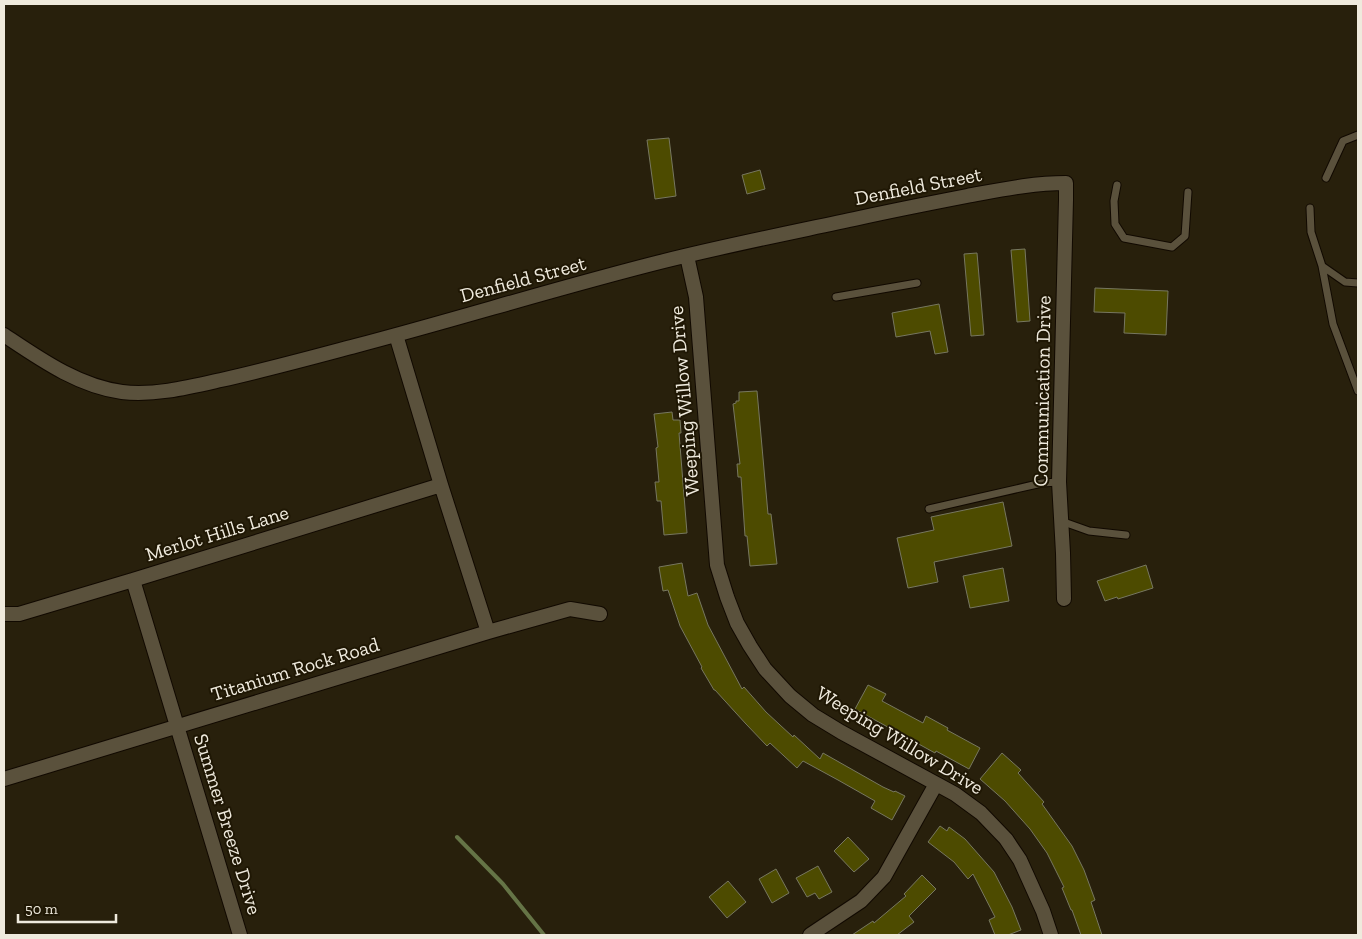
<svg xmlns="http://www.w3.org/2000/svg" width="1362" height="939" font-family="'Zilla Slab',serif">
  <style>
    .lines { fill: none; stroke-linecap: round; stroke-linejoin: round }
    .stream { stroke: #657446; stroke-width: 4 }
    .building { fill: #4d4b00; stroke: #777760 }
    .service-casing { stroke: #110900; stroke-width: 9 }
    .minor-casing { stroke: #110900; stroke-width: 16 }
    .service { stroke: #5a513c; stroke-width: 7 }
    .minor { stroke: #5a513c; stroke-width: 14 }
    .labels { text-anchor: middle; stroke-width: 4; stroke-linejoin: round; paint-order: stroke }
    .street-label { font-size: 20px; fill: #efeadd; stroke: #1f1704 }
  </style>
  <rect width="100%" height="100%" fill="#28200c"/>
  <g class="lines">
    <path class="stream" d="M457 837 503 884 544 935"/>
  </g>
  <path class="building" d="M669 138 676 196 655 199 647 140Z
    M760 170 765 189 747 194 742 175Z
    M1025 249 1030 321 1017 322 1011 250Z
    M977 253 984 335 971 336 964 254Z
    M1095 288 1168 291 1166 335 1124 333 1125 313 1094 312Z
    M939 304 948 352 935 354 930 331 896 337 892 313Z
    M757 391 768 514H771L777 564 750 566 747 536H745L741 477H738L737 464H740L733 404 736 403V401H739V392Z
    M672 412 673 420H680L681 433H679L687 533 664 535 661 501H657L655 482H659L656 448 658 447 654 414Z
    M1003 502 1012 546 934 562 938 582 908 588 897 538 934 530 931 517Z
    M682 563 688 596 697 593 708 625 742 689 744 687 766 712 793 737 794 735 820 759 823 753 883 787 894 792 895 791 905 796 892 820 871 808 875 801 838 780 803 761 797 768 770 743 767 746 746 724 715 690H714L701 668 702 667 680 626 668 590 663 591 659 567Z
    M1146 565 1153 588 1118 599 1117 597 1105 601 1097 581Z
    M1003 568 1009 601 970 608 963 576Z
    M868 685 886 694 882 701 923 723 926 716 948 728 947 730 980 748 969 769 936 751 935 753 855 709Z
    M1002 753 1021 770 1018 773 1044 802 1042 804 1072 846 1084 870 1095 900 1091 902 1102 935H1081L1072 910H1071L1062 888 1064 887 1047 853 1030 829 1005 801 980 779Z
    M940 826 947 831 949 827 965 839 994 872 1012 907 1021 930 1008 935H995L989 920 995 917 973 874 968 879 954 862 928 842Z
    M848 837 869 859 854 872 834 851Z
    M818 866 832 892 819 899 815 893 807 897 796 878Z
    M776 869 789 893 772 903 759 879Z
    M922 875 936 889 909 916 914 922 897 935H852L873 921 874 923 906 896 904 894Z
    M728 881 746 902 727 918 709 897Z"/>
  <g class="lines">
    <g class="service-casing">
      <path id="service" d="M1326 178 1343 141 1358 135
        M1117 185 1114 201 1115 224 1124 238 1172 247 1185 236 1188 192
        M1310 208 1311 232 1322 266 1345 282 1358 283
        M1322 266 1333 324 1358 391
        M836 297 917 283
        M929 509 1042 483 1059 482
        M1061 521 1089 531 1126 535"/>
    </g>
    <g class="minor-casing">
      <path id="minor" d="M687 256 696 297 717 565 727 597 737 623 750 646 765 669 790 696 813 715 841 732 955 794 981 813 1006 839 1020 860 1043 911 1051 935
        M4 335C40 359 78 386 122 392 154 396 190 387 221 380 266 370 310 358 355 346 458 319 560 287 664 261 728 245 794 232 859 218 895 210 931 203 967 196 1000 190 1032 183 1066 183V200L1059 482 1063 553 1064 599
        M396 335 441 485 488 632
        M133 580 240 935
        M4 614H19L133 580 441 485
        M4 779 488 632 570 609 600 614
        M810 935 861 901 884 877 936 784"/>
    </g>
    <use href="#service" class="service"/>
    <use href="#minor" class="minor"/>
  </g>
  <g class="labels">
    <g class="street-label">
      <text transform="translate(918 186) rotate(-11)" y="7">Denfield Street</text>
      <text transform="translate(523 279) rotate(-15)" y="7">Denfield Street</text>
      <text transform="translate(1042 391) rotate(-89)" y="7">Communication Drive</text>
      <text transform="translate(684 401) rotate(-95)" y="7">Weeping Willow Drive</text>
      <text transform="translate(217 533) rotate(-17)" y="7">Merlot Hills Lane</text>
      <text transform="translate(295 669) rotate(-17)" y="7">Titanium Rock Road</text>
      <text transform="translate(900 740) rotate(31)" y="7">Weeping Willow Drive</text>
      <text transform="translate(228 824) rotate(73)" y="7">Summer Breeze Drive</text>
    </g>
  </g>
  <rect width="1362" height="939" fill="none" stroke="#efeadd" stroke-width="10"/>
  <path d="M18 914v8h98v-8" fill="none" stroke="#efeadd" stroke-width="2.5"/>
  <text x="25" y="914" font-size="15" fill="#efeadd" stroke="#1f1704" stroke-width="4" paint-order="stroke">50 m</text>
</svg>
